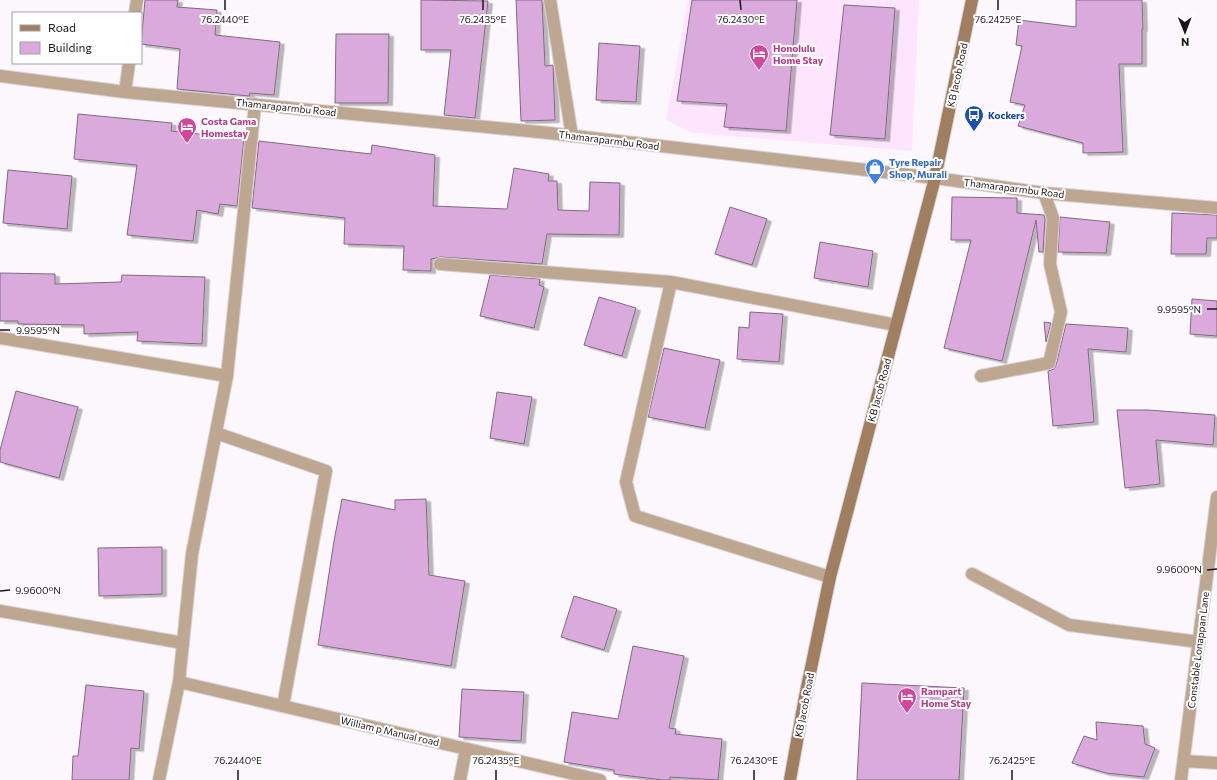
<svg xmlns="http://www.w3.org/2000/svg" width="1217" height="780" font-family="Commissioner,sans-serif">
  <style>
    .built { fill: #fde5fe }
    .building { fill: #daaadc; stroke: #7f6a80; filter: url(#shadow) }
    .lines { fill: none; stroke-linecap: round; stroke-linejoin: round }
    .service-casing { stroke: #d8d3d8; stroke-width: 14 }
    .minor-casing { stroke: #d8d3d8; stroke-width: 14 }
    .secondary-casing { stroke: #d8d3d8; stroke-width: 14 }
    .service { stroke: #bda791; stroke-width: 12 }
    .minor { stroke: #bda791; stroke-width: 12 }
    .secondary { stroke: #9f7f5f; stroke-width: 12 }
    .ticks { fill: none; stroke: #1c141c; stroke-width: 1.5 }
    .labels { text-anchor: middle; stroke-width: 4; stroke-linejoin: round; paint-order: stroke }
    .hotel-label { font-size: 10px; font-weight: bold; fill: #b23c85; stroke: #fff; text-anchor: start }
    .street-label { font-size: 10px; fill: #1c141c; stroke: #fff }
    .transit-label { font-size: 10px; font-weight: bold; fill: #164399; stroke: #fff; text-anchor: start }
    .shop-label { font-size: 10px; font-weight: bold; fill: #366cbe; stroke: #fff; text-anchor: start }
    .ticks-label { font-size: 10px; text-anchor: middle; fill: #1c141c; stroke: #fff; stroke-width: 4; stroke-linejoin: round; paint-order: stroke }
  </style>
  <defs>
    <filter id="shadow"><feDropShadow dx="4.5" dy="2.5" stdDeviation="0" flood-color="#0004"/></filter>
  </defs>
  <rect width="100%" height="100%" fill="#fcf7fc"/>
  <path class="built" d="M688 0H919L912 151 693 133 666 120Z"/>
  <path class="building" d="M145 0H178L177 7 217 10 215 35 280 42 274 95 250 93 249 96 177 89 180 49 141 44Z
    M421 0 488 1 475 118 444 115 451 50H421Z
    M516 0H542L545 66 553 65 555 120 521 121Z
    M692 0H797L786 131 724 127 727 104 677 101Z
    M1076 0H1142L1143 29H1142V64H1119L1123 152 1083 153V143L1018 126 1025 105 1010 102 1022 46 1016 45 1019 20 1076 27Z
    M844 5 895 8 885 139 830 135Z
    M336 34H389L388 103H335Z
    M599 43 640 46 636 102 596 100Z
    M78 114 172 123 171 131 244 139 237 206 220 204 218 214 197 210 193 241 127 235 137 165 74 159Z
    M259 141 371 154 372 145 435 155 433 206 507 209 514 168 549 174 548 181H557L558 210 589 211 590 182 620 183 619 235 547 234 542 264 441 257 431 259V271L403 270 404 246 344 244 345 218 252 208Z
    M8 170 72 176 67 229 3 223Z
    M952 197 1017 198V213L1044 215 1045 219 1043 252H1039L1036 220 1002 361 944 348 971 240H951Z
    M730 207 767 219 752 265 715 254Z
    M1172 213 1217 215V238H1207L1206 254H1171Z
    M1060 217 1110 222 1106 253 1058 252Z
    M820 242 873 251 868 287 814 278Z
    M0 273 55 274V284L121 282 122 275 205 277 202 344 137 341 138 332 84 334V325L18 324V321H0Z
    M490 275 540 279 539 285 544 287 534 328 480 316Z
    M599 297 636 308 622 356 584 345Z
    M1192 299 1217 301V336L1190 334Z
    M750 312 783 314 779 362 737 359 739 327 749 328Z
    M1044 322 1051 323 1046 342Z
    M1066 324 1128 328 1126 352 1088 349 1094 422 1053 426 1048 371 1054 369 1056 365Z
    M664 348 720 360 705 428 648 417Z
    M16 391 78 407 59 478 0 462V450Z
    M497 392 532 397 524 444 490 438Z
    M1117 410H1148L1215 415 1213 445 1156 440 1160 484 1125 488Z
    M342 499 395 510V500L426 499 429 575 465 581 451 666 318 645 334 541Z
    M162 547V594L99 596 98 548Z
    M574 596 617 609 604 650 561 637Z
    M633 646 684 656 669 728 676 729 675 734 722 739 718 780 670 777V780H663L614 774V770L564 762 572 712 618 719Z
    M862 683 964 688 959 780H857Z
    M86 685 144 691 139 749 131 748 129 780H72L73 756H78Z
    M462 689 524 692 521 741 459 737Z
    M1096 722 1143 726 1145 744 1155 748 1144 777 1106 773 1072 763 1084 736 1097 740Z"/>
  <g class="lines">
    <g class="service-casing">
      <path id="service" d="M440 264 671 282 896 325
        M671 282 626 482 635 516 830 577
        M0 338 227 376
        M216 433 326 471 283 706
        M972 574 1069 625 1199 642
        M0 611 183 643
        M1184 761 1217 763
        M159 780 179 682
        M460 780 466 749"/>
    </g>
    <g class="minor-casing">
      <path id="minor" d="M550 0 572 136
        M135 13 137 0
        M0 76 125 92 549 133 935 178 1044 193 1217 208
        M125 92 129 63
        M255 104 227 376 192 554 179 682 600 780
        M981 376 1049 363 1061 312 1050 264 1053 218 1044 193
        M1181 780 1217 497"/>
    </g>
    <g class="secondary-casing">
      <path id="secondary" d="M790 780 805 697 830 577 935 178 972 0"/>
    </g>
    <use href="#service" class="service"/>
    <use href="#minor" class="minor"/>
    <use href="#secondary" class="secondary"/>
  </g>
  <path class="ticks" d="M225 0V10M483 0V10M740 0 741 10M998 0V10M1207 309H1217M0 330H10M1207 570 1217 569M0 591 10 590M238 770V780M496 770V780M754 770V780M1012 770V780"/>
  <defs>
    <g id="hotel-pin" transform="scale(1)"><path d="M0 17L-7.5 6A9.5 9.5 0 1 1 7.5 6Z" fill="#d1479c" stroke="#fff"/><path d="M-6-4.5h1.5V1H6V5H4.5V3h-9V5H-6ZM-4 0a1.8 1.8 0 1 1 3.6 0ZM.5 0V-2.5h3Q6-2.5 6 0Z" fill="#fff"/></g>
    <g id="bus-pin" transform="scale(1)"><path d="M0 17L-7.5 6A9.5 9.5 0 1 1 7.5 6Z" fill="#1a4fb4" stroke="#fff"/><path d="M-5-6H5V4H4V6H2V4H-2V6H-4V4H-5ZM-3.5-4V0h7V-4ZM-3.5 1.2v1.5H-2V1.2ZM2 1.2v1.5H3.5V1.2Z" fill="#fff"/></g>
    <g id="shop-pin" transform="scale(1)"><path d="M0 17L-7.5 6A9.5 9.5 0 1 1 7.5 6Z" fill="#3f7fe0" stroke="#fff"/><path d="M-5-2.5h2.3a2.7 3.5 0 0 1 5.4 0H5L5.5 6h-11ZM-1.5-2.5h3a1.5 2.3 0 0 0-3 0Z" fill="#fff"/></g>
  </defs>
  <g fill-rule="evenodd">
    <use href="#hotel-pin" x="759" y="54"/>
    <use href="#bus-pin" x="974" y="115"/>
    <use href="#hotel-pin" x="187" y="127"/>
    <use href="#shop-pin" x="875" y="168"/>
    <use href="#hotel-pin" x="907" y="697"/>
  </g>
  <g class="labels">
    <g class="hotel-label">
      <text x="773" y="52">Honolulu<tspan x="773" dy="12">Home Stay</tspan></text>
      <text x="201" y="125">Costa Gama<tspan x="201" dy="12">Homestay</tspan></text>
      <text x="921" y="695">Rampart<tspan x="921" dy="12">Home Stay</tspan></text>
    </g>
    <g class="street-label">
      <text transform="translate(957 75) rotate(-78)" y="4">KB Jacob Road</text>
      <text transform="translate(286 107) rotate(6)" y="4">Thamaraparmbu Road</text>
      <text transform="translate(609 140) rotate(7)" y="4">Thamaraparmbu Road</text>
      <text transform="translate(1014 188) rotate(7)" y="4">Thamaraparmbu Road</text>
      <text transform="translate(879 390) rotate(-75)" y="4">KB Jacob Road</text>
      <text transform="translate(1198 650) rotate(-83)" y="4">Constable Lonappan Lane</text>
      <text transform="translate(804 705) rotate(-79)" y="4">KB Jacob Road</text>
      <text transform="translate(390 731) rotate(13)" y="4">William p Manual road</text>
    </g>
    <g class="transit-label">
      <text x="988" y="119">Kockers</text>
    </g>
    <g class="shop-label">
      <text x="889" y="166">Tyre Repair<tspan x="889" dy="12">Shop, Murali</tspan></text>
    </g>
  </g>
  <g class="ticks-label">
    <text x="225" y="23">76.2440°E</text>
    <text x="483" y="23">76.2435°E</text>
    <text x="741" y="23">76.2430°E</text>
    <text x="998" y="23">76.2425°E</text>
    <text x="1179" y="313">9.9595°N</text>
    <text x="38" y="334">9.9595°N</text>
    <text x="1179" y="573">9.9600°N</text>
    <text x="38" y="594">9.9600°N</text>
    <text x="238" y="764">76.2440°E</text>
    <text x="496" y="764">76.2435°E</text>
    <text x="754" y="764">76.2430°E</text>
    <text x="1012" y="764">76.2425°E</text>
  </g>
  <rect x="12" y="12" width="130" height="52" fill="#ffffff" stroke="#a4a1a4"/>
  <rect x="20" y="25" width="20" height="6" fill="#9f7f5f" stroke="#a4a1a4"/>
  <text x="48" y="32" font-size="12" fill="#1c141c">Road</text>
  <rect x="20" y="42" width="20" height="12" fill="#daaadc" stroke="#a4a1a4"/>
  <text x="48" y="52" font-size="12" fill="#1c141c">Building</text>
  <g transform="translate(1185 32) rotate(179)" stroke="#ffffff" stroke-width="3" paint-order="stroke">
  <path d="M0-3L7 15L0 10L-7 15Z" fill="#1c141c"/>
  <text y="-6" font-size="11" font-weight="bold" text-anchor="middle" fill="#1c141c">N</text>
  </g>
</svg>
